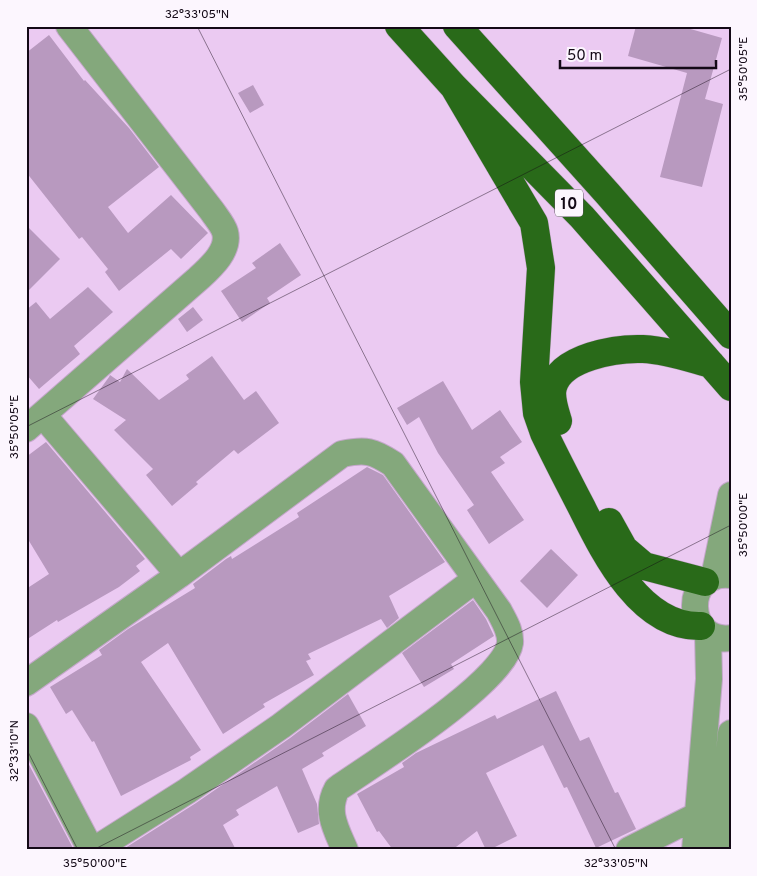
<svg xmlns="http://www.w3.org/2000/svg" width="757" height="876" font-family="Overpass,sans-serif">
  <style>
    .building { fill: #b899bf }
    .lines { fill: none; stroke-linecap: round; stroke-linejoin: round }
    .minor-casing { stroke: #c4a7ca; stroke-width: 28 }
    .highway-casing { stroke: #c4a7ca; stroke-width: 29 }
    .minor { stroke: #84a87c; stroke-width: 26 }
    .highway { stroke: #296a19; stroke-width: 28 }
    .ticks { fill: none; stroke: #130916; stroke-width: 1; stroke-opacity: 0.45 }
    .labels { text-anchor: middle; stroke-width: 4; stroke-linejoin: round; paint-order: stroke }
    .shield { fill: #fcf6fe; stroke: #59505c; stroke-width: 1 }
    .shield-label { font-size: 16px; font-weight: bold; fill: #130916 }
    .neatline { fill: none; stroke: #130916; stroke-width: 2 }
    .ticks-label { font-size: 12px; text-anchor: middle; fill: #130916 }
  </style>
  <rect width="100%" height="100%" fill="#ebcaf2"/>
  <path class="building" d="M636 26H680L722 38 705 99 723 104 702 187 660 177 687 73 628 56Z
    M49 35 84 81 85 80 129 128 159 167 108 207 128 233 171 195 208 233 181 259 171 249 119 291 105 272 108 269 82 237 79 239 26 172V53Z
    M253 85 264 105 250 113 238 93Z
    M26 225 60 259 26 293Z
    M280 243 301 275 267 298 270 303 242 322 221 291 256 268 252 263Z
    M88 287 113 312 74 346 80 354 39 389 26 374V310L36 302 50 319Z
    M193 307 203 320 187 332 178 319Z
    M212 356 244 400 256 391 279 423 238 454 234 450 196 482 198 484 172 506 146 475 153 469 114 430 126 420 93 399 109 377 110 375 120 382 127 369 159 400 189 379 186 375Z
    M443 381 472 430 500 410 522 442 500 457 505 463 491 472 524 520 489 544 467 510 474 505 438 453 419 417 407 425 397 408Z
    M46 442 145 559 136 566 140 571 119 587 58 622 57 620 26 640V589L49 574 26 536V457Z
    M367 467 383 475 445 562 389 596 399 618 387 628 381 619 308 654 311 659 306 661 314 675 263 704 265 707 223 734 168 643 141 662 201 750 190 757 191 760 121 796 94 741 92 742 72 710 66 714 50 687 102 655 99 650 128 629 195 588 193 584 226 559 231 556 232 559 299 517 297 513Z
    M551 549 578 575 547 608 520 581Z
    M473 600 486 619 494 636 451 664 454 669 424 687 402 653Z
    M556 691 580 741 589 737 615 793 618 792 636 829 596 848 567 787 564 788 543 745 486 773 517 836 489 850H486L477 831 452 850H393L379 831 377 832 357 794 404 767 402 763 416 753 495 715 497 719Z
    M348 694 366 726 322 753 324 756 302 769 317 804 319 824 298 833 277 786 236 810 239 815 223 825 236 850H122L196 803 290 738Z
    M26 759 74 850H26Z"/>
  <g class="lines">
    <g class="minor-casing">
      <path id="minor" d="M43 415 179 575
        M26 429 199 278C211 267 230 250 225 232 223 225 216 217 212 211L69 26
        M731 575C681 569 685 645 731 638
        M714 577 731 495
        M26 683 179 575 342 454C366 449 373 451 393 464L499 611C504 621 511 631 510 643 505 682 371 765 337 789 325 811 336 829 345 850
        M26 726 91 850
        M94 850 187 791 281 726 476 579
        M629 850 698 815
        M695 850 709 679 708 633
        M719 850 731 733"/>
    </g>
    <g class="highway-casing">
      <path id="highway" d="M399 26 454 87 582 217 731 387
        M457 26 607 193 731 335
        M454 87 534 223 541 268 534 382 537 413 544 433C556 458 569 483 582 508 605 554 641 628 701 626
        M558 421C555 411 550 397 553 387 561 357 616 348 643 349 666 350 689 358 711 364
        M609 522 624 549 644 566 705 582"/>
    </g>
    <use href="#minor" class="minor"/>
    <use href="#highway" class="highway"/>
  </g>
  <path class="ticks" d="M197 26 616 850M26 427 731 69M26 748 78 850M93 850 731 525"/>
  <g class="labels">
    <rect class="shield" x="555" y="189.5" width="28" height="27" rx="4"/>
    <g class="shield-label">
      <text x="569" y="209">10</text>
    </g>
  </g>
  <rect width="757" height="876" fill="none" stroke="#fcf6fe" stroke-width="55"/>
  <path d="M560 60v8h156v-8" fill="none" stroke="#130916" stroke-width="2.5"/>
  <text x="567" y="60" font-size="15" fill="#130916" stroke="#fcf6fe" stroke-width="4" paint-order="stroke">50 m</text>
  <rect x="28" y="28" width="702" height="820" class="neatline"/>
  <g class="ticks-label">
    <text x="197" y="18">32°33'05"N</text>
    <text transform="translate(743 69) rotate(-90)" y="4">35°50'05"E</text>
    <text transform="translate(14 427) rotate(-90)" y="4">35°50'05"E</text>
    <text transform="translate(743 525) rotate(-90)" y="4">35°50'00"E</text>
    <text transform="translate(14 751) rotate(-90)" y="4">32°33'10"N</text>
    <text x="95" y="867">35°50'00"E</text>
    <text x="616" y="867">32°33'05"N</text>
  </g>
</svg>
